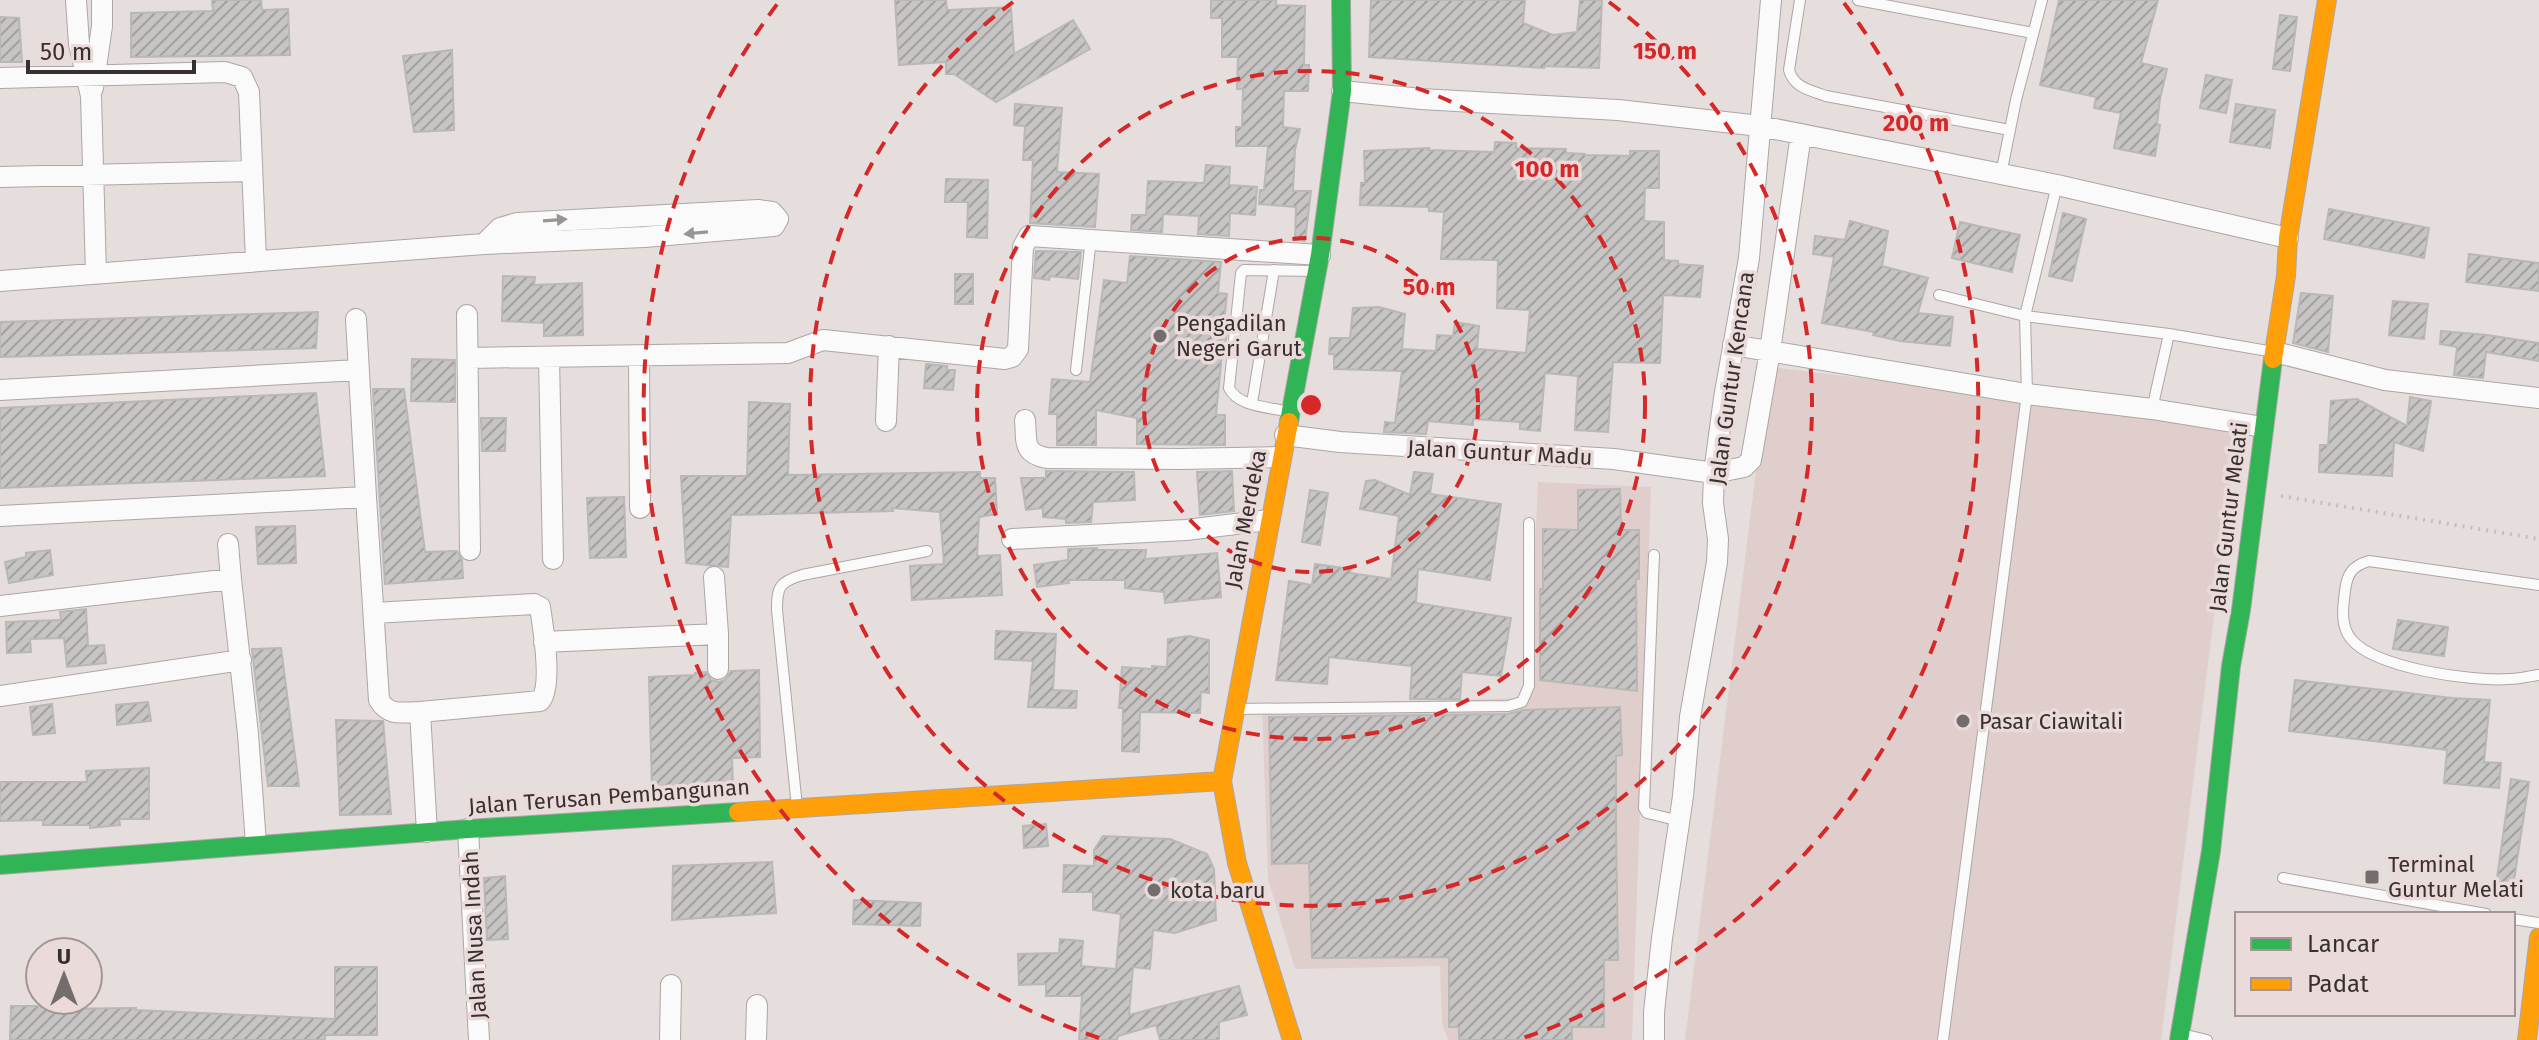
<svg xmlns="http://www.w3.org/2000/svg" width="2539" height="1040" font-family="'Fira Sans',sans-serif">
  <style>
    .built { fill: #e0cecd }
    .building { fill: url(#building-hatch); stroke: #b8b8b6; stroke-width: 2 }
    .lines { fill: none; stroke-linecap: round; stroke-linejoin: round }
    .lane-casing { stroke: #aca6a5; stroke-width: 12 }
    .street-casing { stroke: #aca6a5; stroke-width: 22 }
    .fast-casing { stroke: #aca6a5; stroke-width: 20 }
    .slow-casing { stroke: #aca6a5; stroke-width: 20 }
    .path { stroke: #c2c0bf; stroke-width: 4; stroke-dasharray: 2 6; stroke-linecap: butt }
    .lane { stroke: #fbfafa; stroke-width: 10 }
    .street { stroke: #fbfafa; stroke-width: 20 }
    .fast { stroke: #30b455; stroke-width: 18 }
    .slow { stroke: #ff9f0a; stroke-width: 18 }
    .oneway { fill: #999595 }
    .ring { fill: none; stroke: #d62828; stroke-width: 4; stroke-dasharray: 14 10 }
    .poi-dot { fill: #746d6d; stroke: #eadad9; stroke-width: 3 }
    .labels { text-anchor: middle; stroke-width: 7; stroke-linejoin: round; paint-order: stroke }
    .poi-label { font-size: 22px; fill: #373030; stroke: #eadad9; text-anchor: start }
    .street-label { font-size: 22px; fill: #373030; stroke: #eadad9 }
    .centre { fill: #d62828; stroke: #eadad9; stroke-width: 4 }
    .ring-label { font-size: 24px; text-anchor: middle; font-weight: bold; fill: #d62828; stroke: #eadad9; stroke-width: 7; stroke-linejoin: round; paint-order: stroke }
  </style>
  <defs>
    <pattern id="building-hatch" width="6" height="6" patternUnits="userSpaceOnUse" patternTransform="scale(2)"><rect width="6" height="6" fill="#c6c5c4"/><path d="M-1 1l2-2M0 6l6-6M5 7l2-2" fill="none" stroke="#a2a0a0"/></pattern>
  </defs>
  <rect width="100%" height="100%" fill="#e6dedd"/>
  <path class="built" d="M1769 367 2238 424 2161 1040H1685Z
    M1538 482 1651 487 1632 1040H1448L1442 1023 1440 966 1295 969 1268 879 1262 705 1528 698Z"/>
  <path class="building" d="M212 0H261L262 10 288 9 290 55 131 57V13L213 11Z
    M895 0H946L947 10 1011 7 1014 54 1073 20 1090 49 996 102 954 74H946V62L899 65Z
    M1211 0H1276V5L1305 6 1304 65H1309L1308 91H1284L1283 127 1300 129 1295 150 1293 191H1311L1305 241 1295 240 1296 207 1259 204 1260 190H1264L1268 146H1236V127H1242L1243 89H1237L1238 57H1222V18H1211Z
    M1371 0H1525L1523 23 1553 35 1577 32 1580 0H1602L1599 68 1544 66V68L1369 57Z
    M2059 0H2158L2141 63 2167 69 2160 99 2157 124 2160 125 2155 156 2114 148 2121 113 2094 108 2096 97 2040 85Z
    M2280 15 2297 17 2290 71 2273 69Z
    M0 17 19 18 22 62H0Z
    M452 50 454 130 414 132 403 56Z
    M2206 75 2232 80 2226 113 2200 108Z
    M1015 104 1062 108 1057 172 1099 174 1095 227 1030 223 1033 160H1023L1025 126 1014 125Z
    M2236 104 2275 110 2270 148 2230 142Z
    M1495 142 1516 143V148L1566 149V153L1585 154V155L1630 156V151H1659V188H1645L1644 221 1664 222V260L1678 261V264L1703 266 1700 297 1663 295 1660 363 1613 362 1608 432 1575 430 1578 376 1545 373 1540 431 1520 429V422L1473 419V425L1428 421 1426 434 1384 432 1385 422 1395 423 1402 371 1334 369V354H1329L1330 338H1350L1353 308 1379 307 1405 314 1402 349 1436 351 1437 335 1453 336 1455 322 1479 326 1477 349 1526 353 1530 310 1497 308 1498 260 1441 259 1444 212 1429 211V207L1360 205 1361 183H1365L1364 151 1429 148 1428 150 1494 152Z
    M1206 165 1230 167 1229 185 1257 187 1255 215 1230 213 1229 236 1198 234 1199 216 1163 214 1162 232 1131 230 1132 215H1146L1148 181 1204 183Z
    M946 179 988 180 987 238 967 237 968 202H945Z
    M2329 209 2429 228 2424 258 2324 239Z
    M2063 213 2086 219 2072 281 2049 276Z
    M1850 221 1888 231 1882 266 1928 278 1918 313 1953 317 1950 346 1900 341 1873 335 1874 332 1822 323 1834 257 1813 254 1815 236 1845 240Z
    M1960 222 2020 235 2012 272 1952 258Z
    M1036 251 1081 252 1078 279 1050 276 1049 280 1034 278Z
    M2469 254 2539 263V291L2466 282Z
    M1130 256 1221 262 1218 293 1227 294 1224 323 1228 324 1224 354H1222L1216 415H1225V445L1137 444V418L1096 410V445H1057V414H1049L1052 379 1090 382 1104 280 1127 283Z
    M955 274H973V304H955Z
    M503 276 535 277 534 285 582 283 583 335 544 336V323L502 321Z
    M2301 293 2333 296 2328 352 2293 343Z
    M2393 301 2428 304 2424 339 2389 335Z
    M318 312 316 348 0 357V322Z
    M2441 331 2487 335 2539 343V361L2486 352 2483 378 2454 375 2457 347 2440 344Z
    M412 359 455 360V402L411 401Z
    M926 364 947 366V370H955L953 390 924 388Z
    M373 389H404L425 552 457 551 462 560 463 578 385 584Z
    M316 393 325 476 0 488V408Z
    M2410 397 2431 401 2423 451 2394 442 2392 476 2319 472 2320 445H2328L2331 401 2357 399 2407 426Z
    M749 402 790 404 788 475 980 472V478H995L997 514 979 517 977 556 1000 555 1002 595 912 600 910 566 944 564 940 512 892 508 893 511 731 515 728 567 686 563 681 476H747Z
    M481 418H506L505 451H482Z
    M1046 471 1134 472 1135 500 1093 502 1091 522 1066 523V519L1043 517V508L1026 510 1021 478H1046Z
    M1232 471 1234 511 1200 515 1197 472Z
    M1414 472 1433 474 1430 494 1501 504 1490 580 1418 569 1416 603 1511 618 1501 676 1462 672 1460 699H1410L1412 666 1329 657 1327 684 1276 680 1289 581 1312 585 1315 564 1351 569 1350 573 1391 579 1399 516 1360 509 1366 481 1375 480 1410 495Z
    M1620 489 1621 530H1639V579H1636L1637 691 1540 680V589H1543V529L1578 530V490Z
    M1310 490 1328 493 1320 545 1302 542Z
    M624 497 626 557 590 558 587 498Z
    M295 526 296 563 258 564 256 527Z
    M1097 548V550H1146L1145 559 1217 553 1221 597 1165 603 1164 592 1125 588V580H1068L1069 583 1037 587 1034 565 1068 560V549Z
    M50 550 53 575 9 583 5 562 26 557V553Z
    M86 609 88 646 104 645 106 663 67 667 64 638 30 639 31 652 7 653 6 622 61 620 60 612Z
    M2398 620 2448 627 2444 656 2393 649Z
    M996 631 1056 634 1053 690 1077 691 1076 708 1028 707 1033 661 995 659Z
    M1189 636 1209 640V693L1201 692 1200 713 1140 712 1139 752 1122 751 1123 708H1119L1122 667 1152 669V666L1167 667 1168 639Z
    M281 648 299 786H268L252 649Z
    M759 670 760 757 732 758 733 784 652 790 649 677 695 675V673L706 672 711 680 719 682 725 680 731 671Z
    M2295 680 2452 698 2490 700 2484 762 2501 763 2499 788 2444 783 2447 750 2289 731Z
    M148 702 151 721 117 725 116 705Z
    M52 704 55 733 33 735 30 707Z
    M1620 707 1622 755 1616 756V823L1618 960H1604V1027H1572V1040H1459V1027H1449V957L1312 958 1309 863 1272 864 1269 717 1508 714 1523 710Z
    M336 720 383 721 391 814 340 815Z
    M149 768V819H119L120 825 90 828V825H43V820L0 821V782H87L86 771Z
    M2511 779 2529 782 2513 887 2496 885Z
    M1046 824 1048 846 1024 848 1023 826Z
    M1103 836 1170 839 1207 854 1214 869 1216 920 1175 933 1153 930 1150 969 1133 967 1129 1015 1239 986 1247 1015 1219 1022V1040H1160L1156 1025 1118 1036 1117 1040H1079L1082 996H1046V984L1019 985 1018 954 1059 953 1060 939 1083 941 1081 966 1116 969 1121 914 1093 910V892H1063L1064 865 1094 866V850Z
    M772 862 776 913 672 920 673 866Z
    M505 876 508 939 487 940 484 878Z
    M854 900 921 903 920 926 853 924Z
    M335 967H377V1035H325V1040H10L11 1006H51V1009L136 1008V1010L335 1019Z"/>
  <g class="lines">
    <g class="lane-casing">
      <path id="lane" d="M1800 0 1789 70C1794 88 1810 90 1826 96L2010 130
        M1858 0 2033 33
        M2001 174 2016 100 2042 0
        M1939 295 2025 316 2169 334 2152 409
        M2169 334 2274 352
        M1076 370 1091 239
        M1252 403 1274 270
        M1290 412C1270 407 1238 407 1229 388L1241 273 1244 270 1315 271
        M1654 555 1644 808 1647 813 1680 821
        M2539 585 2369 561C2352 566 2347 574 2345 591 2343 607 2340 625 2351 639 2375 668 2472 682 2509 679 2519 679 2529 676 2539 675
        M1237 709 1508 706 1522 702 1529 686V523
        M797 807 777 610C777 587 779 582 802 575L927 551
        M2283 878 2486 914
        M2513 919 2539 923
        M2182 1034 2207 1040
        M1943 1040 2027 394 2025 316 2057 185"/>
    </g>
    <g class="street-casing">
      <path id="street" d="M76 0 79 44 91 96 96 274
        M0 78 225 72 242 77 249 92 256 261
        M93 88 102 26V0
        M1342 91 1421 99 1618 110 1760 126 2057 185 2288 238
        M0 177 252 171
        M0 281 484 244 644 237 774 226 778 219 772 212 758 210 517 223 500 228 484 244
        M467 315 470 550
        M356 319 366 497
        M1733 345 2027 394 2152 409 2263 427
        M2275 352 2385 380 2539 398
        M549 357 553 559
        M639 357 640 508
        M468 358 788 353 823 340 1005 359 1012 357 1018 349 1023 247 1029 236 1320 255
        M0 390 358 370
        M1025 420C1027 442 1022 453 1047 458L1180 459 1281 457
        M886 421 889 346
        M1285 435 1340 442 1614 459 1714 473 1744 467 1751 460 1770 351 1801 134
        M0 516 366 497 379 700C389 717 403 712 420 712L427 832
        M1012 539 1186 530 1269 520
        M228 544 231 579
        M0 606 231 579 248 734 256 844
        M374 613 534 604 540 607C543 627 553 687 540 701L420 712
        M718 634V669
        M544 642 718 634 714 577
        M0 696 241 660
        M468 829 479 1040
        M670 1040 671 985
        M756 1040 757 1005
        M1654 1040V1012L1662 938 1683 796 1690 717 1717 562 1718 539 1713 503 1714 473 1724 398 1749 258 1771 0"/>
    </g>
    <g class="fast-casing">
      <path id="fast" d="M1289 422 1320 255 1342 91 1341 0
        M0 865 468 829 738 812
        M2179 1040 2211 851 2231 666 2241 610 2273 359"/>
    </g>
    <g class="slow-casing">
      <path id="slow" d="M2273 359 2286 276 2288 238 2327 0
        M1289 422 1222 781 1237 863 1292 1040
        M738 812 1222 781
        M2527 1040 2539 937"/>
    </g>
    <path class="path" d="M2281 496 2539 539"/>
    <use href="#lane" class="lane"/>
    <use href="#street" class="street"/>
    <use href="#fast" class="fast"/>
    <use href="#slow" class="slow"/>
  </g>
  <defs><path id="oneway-solid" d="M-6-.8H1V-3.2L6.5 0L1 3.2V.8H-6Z" transform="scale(2)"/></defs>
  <g class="oneway">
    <use href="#oneway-solid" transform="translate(555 220) rotate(-4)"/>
    <use href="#oneway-solid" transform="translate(696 233) rotate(175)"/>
  </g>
  <g class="ring">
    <circle cx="1311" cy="405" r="167"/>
    <circle cx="1311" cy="405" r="334"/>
    <path d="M1609 2A501 501 0 1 1 1013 2"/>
    <path d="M1099 1038A668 668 0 0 1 778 3M1844 3A668 668 0 0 1 1523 1038"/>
  </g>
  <g class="poi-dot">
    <circle cx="1160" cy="336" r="8"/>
    <circle cx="1963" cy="721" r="8"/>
    <rect x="2364" y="869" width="16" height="16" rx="4"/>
    <circle cx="1154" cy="890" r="8"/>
  </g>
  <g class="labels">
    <g class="poi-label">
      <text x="1176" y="331">Pengadilan<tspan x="1176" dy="25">Negeri Garut</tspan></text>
      <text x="1979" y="729">Pasar Ciawitali</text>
      <text x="2388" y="872">Terminal<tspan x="2388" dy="25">Guntur Melati</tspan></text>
      <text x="1170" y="898">kota baru</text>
    </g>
    <g class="street-label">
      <text transform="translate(1731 378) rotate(-82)" y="8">Jalan Guntur Kencana</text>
      <text transform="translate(1500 452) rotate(3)" y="8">Jalan Guntur Madu</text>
      <text transform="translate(2228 517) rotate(-83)" y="8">Jalan Guntur Melati</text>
      <text transform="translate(1245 519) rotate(-79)" y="8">Jalan Merdeka</text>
      <text transform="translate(609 796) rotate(-4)" y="8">Jalan Terusan Pembangunan</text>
      <text transform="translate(474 935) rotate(-93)" y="8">Jalan Nusa Indah</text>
    </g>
  </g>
  <circle cx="1311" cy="405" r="12" class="centre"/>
  <g class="ring-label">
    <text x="1665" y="59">150 m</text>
    <text x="1916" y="131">200 m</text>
    <text x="1547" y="177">100 m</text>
    <text x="1429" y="295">50 m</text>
  </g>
  <rect x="2235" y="912" width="280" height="104" fill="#eadad9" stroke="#a29695" stroke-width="2"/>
  <rect x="2251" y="938" width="40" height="12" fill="#30b455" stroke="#a29695" stroke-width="2"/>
  <text x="2307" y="952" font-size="24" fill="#373030">Lancar</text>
  <rect x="2251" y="978" width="40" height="12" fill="#ff9f0a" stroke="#a29695" stroke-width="2"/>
  <text x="2307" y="992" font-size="24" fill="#373030">Padat</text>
  <g transform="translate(64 976)"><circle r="38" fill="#eadad9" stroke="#a29695" stroke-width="2"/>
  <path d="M0-6L14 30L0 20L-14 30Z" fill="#746d6d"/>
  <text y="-12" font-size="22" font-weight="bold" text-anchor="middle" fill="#373030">U</text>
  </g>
  <path d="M28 60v12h166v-12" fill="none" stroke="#373030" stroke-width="4"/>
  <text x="40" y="60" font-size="24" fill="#373030" stroke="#eadad9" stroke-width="6" paint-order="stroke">50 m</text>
</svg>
